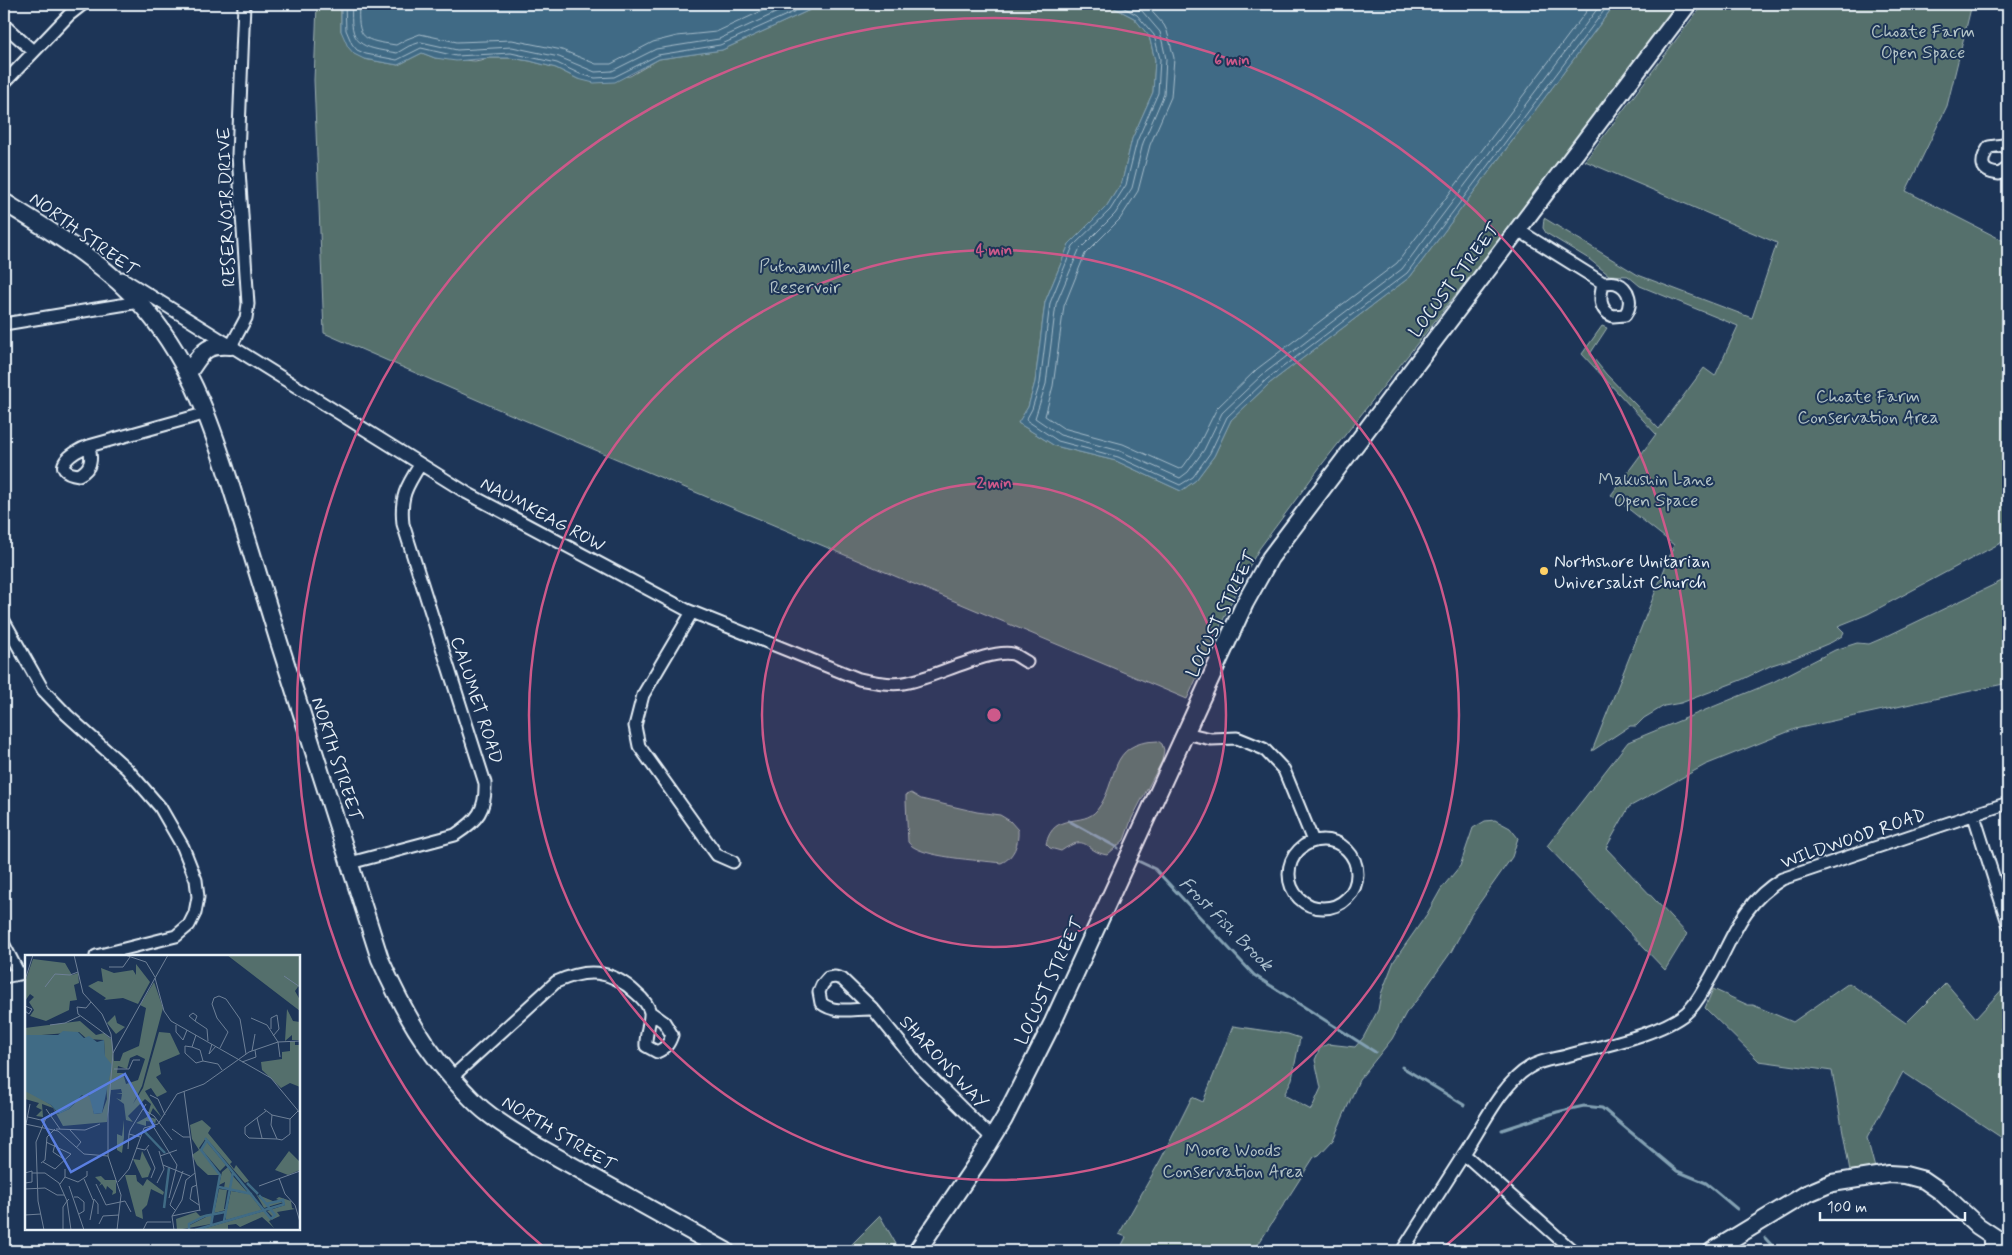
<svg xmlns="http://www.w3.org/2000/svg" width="2012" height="1255" font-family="Mynerve,sans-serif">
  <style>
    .green { fill: #546f6c; stroke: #9eb0b2 }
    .water { fill: #406b85; stroke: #83a1b3 }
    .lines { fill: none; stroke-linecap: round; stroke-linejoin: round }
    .shore { stroke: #a5bbca; stroke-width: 1 }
    .stream { stroke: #83a1b3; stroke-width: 3 }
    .street-casing { stroke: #e8f1f8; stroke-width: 15 }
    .secondary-casing { stroke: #e8f1f8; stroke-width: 20 }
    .street { stroke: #1d3557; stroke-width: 11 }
    .secondary { stroke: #1d3557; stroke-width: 16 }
    .ring { fill: none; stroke: #cd598a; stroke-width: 2.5 }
    .poi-dot { fill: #ffd166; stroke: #1d3557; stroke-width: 2 }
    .labels { text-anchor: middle; stroke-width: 4; stroke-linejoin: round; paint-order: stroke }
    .park-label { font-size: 18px; fill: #b4c4c7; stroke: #1d3557 }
    .street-label { font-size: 18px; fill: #e8f1f8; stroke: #1d3557 }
    .poi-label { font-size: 18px; fill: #e8f1f8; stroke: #1d3557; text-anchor: start }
    .water-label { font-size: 19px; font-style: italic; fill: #adc2d0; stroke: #1d3557 }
    .inset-river { fill: none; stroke: #406b85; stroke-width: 2.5 }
    .inset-road { fill: none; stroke: #6e8097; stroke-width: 1 }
    .view { fill: #5a7fe2; fill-opacity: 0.15; stroke: #5a7fe2; stroke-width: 2.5 }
    .inset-edge { fill: none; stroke: #e8f1f8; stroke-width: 2.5 }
    .centre { fill: #cd598a; stroke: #1d3557; stroke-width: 2.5 }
    .ring-label { font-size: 15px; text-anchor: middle; font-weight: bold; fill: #cd598a; stroke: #1d3557; stroke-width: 4; stroke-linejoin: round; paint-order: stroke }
  </style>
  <rect width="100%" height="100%" fill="#1d3557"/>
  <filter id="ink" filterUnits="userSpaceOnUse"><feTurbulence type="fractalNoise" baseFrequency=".02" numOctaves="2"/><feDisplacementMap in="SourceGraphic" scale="10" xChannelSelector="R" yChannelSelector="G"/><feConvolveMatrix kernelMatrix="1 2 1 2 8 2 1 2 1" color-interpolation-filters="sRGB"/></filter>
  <g filter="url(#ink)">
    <path class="green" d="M317 4H341V31L364 59 398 65 422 53 435 58 475 61 490 58H510L530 61 556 68 578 79 630 76 659 59 722 50 823 4H1107L1134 18 1149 36 1155 60 1153 92 1132 139 1122 182 1106 207 1069 244 1045 302 1035 382 1028 407 1018 423 1055 446 1116 461 1181 491 1196 480 1214 456 1231 420 1270 383 1410 277 1615 4H1681L1561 161 1323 463 1259 549 1240 583 1187 699 498 409 324 333 314 80Z
      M1703 4H1972L1947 106 1906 191 2008 243V539L1868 614 1838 626 1844 632 1842 636 1832 642 1794 658 1772 665 1741 680 1681 703 1664 706 1644 718 1636 726H1630L1592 751 1674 545 1611 495 1656 434 1582 354 1602 326 1607 328 1590 354 1606 374 1659 429 1704 368 1715 376 1738 326 1640 286 1628 276 1609 275 1589 259 1546 233 1543 228 1544 218 1638 275 1752 318 1777 243 1585 161Z
      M2008 578V683L1795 729 1705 765 1629 807 1606 848 1687 934 1665 970 1547 846 1628 742 1773 682 1835 650 1857 643 1869 644 1883 638Z
      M1158 741 1162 744 1164 750 1162 761 1132 818 1124 840 1107 855C1083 851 1089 832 1061 851L1050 848 1046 844C1054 810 1083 828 1097 810 1120 781 1106 742 1158 741Z
      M911 793 921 799 977 812 1000 815 1010 821 1018 830C1019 843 1014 858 1001 863 981 860 918 858 908 842L906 801V795Z
      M1495 820 1510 828 1518 838 1512 857 1471 915 1451 952 1420 996 1406 1013 1392 1039 1359 1080 1333 1140 1319 1155 1314 1157 1254 1251H1119L1126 1237 1119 1234 1161 1159 1192 1097 1203 1102 1233 1026 1288 1034 1300 1038 1292 1079 1284 1095 1311 1110 1321 1088 1315 1060 1320 1048 1328 1044 1355 1047 1363 1038 1378 1010 1381 994 1394 961 1427 914 1441 889 1460 866 1473 828 1485 821Z
      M1849 983 1906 1023 1946 983 1976 1018 2008 983V1022L2000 1029 2008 1037V1142L1903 1072 1867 1138 1875 1168 1850 1171 1832 1071 1759 1061 1705 1008 1713 989 1748 1005H1753L1793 1022Z
      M880 1216 900 1251H845Z"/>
    <path class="water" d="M341 4H823L722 50 659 59 615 82 594 83 578 79 556 68 530 61 510 58H490L456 61 435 58 422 53 398 65 364 59 354 54 348 47 341 31Z
      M1107 4H1615L1410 277 1270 383 1231 420 1214 456 1196 480 1181 491 1116 461 1055 446 1018 423 1028 407 1035 382 1045 302 1069 244 1106 207 1122 182 1132 139 1153 92 1155 60 1149 36 1134 18Z"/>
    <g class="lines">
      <path class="shore" d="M345 4 346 30 352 44 357 50 366 54 397 60 421 48 456 56 511 53 557 63 580 74 595 78 614 77 658 55 720 45 811 4
        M352 4C349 46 360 47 397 53L409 46 421 42 457 50 512 47 559 57 595 72 612 71 656 49 719 39 795 4
        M359 4C357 40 363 40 396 45L407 39 420 34 457 42 512 40 562 50 596 64H611L653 42 677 36 716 32 777 4
        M1117 4 1137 15 1154 35 1160 59 1158 93 1137 141 1126 185 1110 210 1073 246 1050 303 1040 383 1032 409 1026 420 1058 441 1118 457 1180 485 1193 477 1210 453 1227 417 1267 379 1407 273 1609 4
        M1130 4 1142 11 1160 32 1166 59 1164 94 1143 143 1132 188 1115 214 1079 250 1056 304 1046 384 1035 418 1060 435 1120 451 1180 478 1188 472 1204 450 1222 413 1262 375 1402 269 1601 4
        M1145 4 1164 25 1167 31 1174 58 1171 97 1150 145 1138 191 1120 219 1085 254 1064 306 1053 386 1045 416 1063 428 1123 444 1179 469 1183 467 1198 446 1217 408 1257 369 1397 263 1592 4"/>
      <path class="stream" d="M1069 821 1118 848
        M1138 861 1155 869 1254 975 1375 1052
        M1402 1067 1464 1105
        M1502 1130 1557 1112 1584 1106 1602 1108 1677 1171 1706 1183 1737 1209
        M1765 1238 1777 1251"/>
      <g class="street-casing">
        <path id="street" d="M4 25 33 51
          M4 83 69 15 83 4
          M2008 150 2003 145 1989 147C1980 161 1979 172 1999 174L2008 168
          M1518 230 1603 283C1600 296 1598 310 1613 316L1625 315C1633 304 1630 288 1616 283 1612 282 1607 283 1603 283
          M122 278 467 493 687 610 859 679C876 682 893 686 909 682 935 677 991 648 1013 654 1018 656 1023 660 1027 662
          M4 324 139 302
          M231 346 246 318 248 304 238 155 244 4
          M89 446C92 459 92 468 79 475 47 471 72 451 89 446L207 413
          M692 612 643 695 635 726 639 746 709 844 717 855 733 862
          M4 621 43 690 67 715 127 769 160 807 183 847 196 880 198 897 195 913 189 925 176 936 96 956
          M1185 733 1211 739 1237 738 1264 749 1284 770 1313 841
          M1974 816 2008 923
          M1289 874a34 34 0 1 1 68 0a34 34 0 1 1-68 0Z
          M350 863 455 835C478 820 486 810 485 783L403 524C400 497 406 487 420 465
          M4 945 19 974
          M4 977 24 973
          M873 1009C855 1008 836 1015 821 1003L819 992 822 985 828 978 835 977 842 979 873 1009 920 1067 992 1138
          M451 1078 556 982C586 968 611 969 636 993 642 998 648 1004 650 1012 651 1020 645 1035 646 1046L657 1052C666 1048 669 1044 672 1035L664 1022 650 1012
          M1990 1234 1991 1251
          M1402 1251 1464 1154
          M1573 1251 1464 1154C1482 1127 1502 1083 1530 1067 1540 1060 1554 1059 1566 1056 1601 1046 1659 1035 1686 1013 1696 1005 1702 992 1708 982 1733 941 1738 906 1782 879L2008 803"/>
      </g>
      <g class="secondary-casing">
        <path id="secondary" d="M4 202C54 233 108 265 146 310 193 366 214 431 235 499 250 547 264 594 279 642 312 748 347 853 380 959 403 1010 425 1051 464 1091 471 1098 478 1106 486 1112 502 1125 520 1135 537 1146L726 1251
          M188 373C203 352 204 344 231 346
          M917 1251 979 1160 1004 1119 1053 1022 1245 603 1270 558 1688 4
          M1712 1251 1806 1194 1832 1183 1889 1174 1905 1175 1924 1180 1940 1191 1978 1226 2008 1246"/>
      </g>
      <use href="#street" class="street"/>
      <use href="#secondary" class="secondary"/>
    </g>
  </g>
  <circle cx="994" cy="715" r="232" fill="#cd598a" fill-opacity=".12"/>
  <g class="ring">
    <circle cx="994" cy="715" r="232"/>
    <circle cx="994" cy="715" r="465"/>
    <path d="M546 1249A697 697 0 1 1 1442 1249"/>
  </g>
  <circle class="poi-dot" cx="1544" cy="571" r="5"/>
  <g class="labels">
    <g class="park-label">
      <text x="1923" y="37">Choate Farm<tspan x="1923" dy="21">Open Space</tspan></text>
      <text x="805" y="272">Putnamville<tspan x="805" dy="21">Reservoir</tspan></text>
      <text x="1868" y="402">Choate Farm<tspan x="1868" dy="21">Conservation Area</tspan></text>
      <text x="1656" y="485">Makushin Lane<tspan x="1656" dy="21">Open Space</tspan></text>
      <text x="1233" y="1156">Moore Woods<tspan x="1233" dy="21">Conservation Area</tspan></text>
    </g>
    <g class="street-label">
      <text transform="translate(226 207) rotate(-92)" y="6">RESERVOIR DRIVE</text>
      <text transform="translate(84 234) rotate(36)" y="6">NORTH STREET</text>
      <text transform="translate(1454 280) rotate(-53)" y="6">LOCUST STREET</text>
      <text transform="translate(543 514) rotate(28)" y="6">NAUMKEAG ROW</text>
      <text transform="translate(1221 614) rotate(-64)" y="6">LOCUST STREET</text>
      <text transform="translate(477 700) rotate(72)" y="6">CALUMET ROAD</text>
      <text transform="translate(337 759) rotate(72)" y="6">NORTH STREET</text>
      <text transform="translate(1853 838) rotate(-19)" y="6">WILDWOOD ROAD</text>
      <text transform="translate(1049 981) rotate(-65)" y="6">LOCUST STREET</text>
      <text transform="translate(944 1062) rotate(47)" y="6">SHARONS WAY</text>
      <text transform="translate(559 1133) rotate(31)" y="6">NORTH STREET</text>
    </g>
    <g class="poi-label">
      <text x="1554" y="567">Northshore Unitarian<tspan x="1554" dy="21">Universalist Church</tspan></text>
    </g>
    <g class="water-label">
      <text transform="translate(1227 923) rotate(45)" y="7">Frost Fish Brook</text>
    </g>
  </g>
  <g transform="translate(25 955)">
    <rect width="275" height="275" fill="#1d3557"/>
    <path d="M202 0H275V29L270 36 275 45V56ZM8 4 40 8 47 20 53 18 54 28 49 30 52 45 45 46 44 55 21 66 5 61 9 55 4 47 9 42 5 39 0 46V27ZM111 9 125 27 113 49 98 43 79 45 81 43 63 31 73 26 78 27 76 13 89 18 108 15 111 20ZM129 27 138 53 117 131 108 149 118 133 134 77 145 78 155 99 134 108 136 119 131 122 142 137 132 142 126 133 120 136 137 163 128 153 124 162 131 164 130 170 129 167 121 166V171L111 168 122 162 126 149 120 144 103 161 108 167 101 165 99 149 91 143 96 145 97 139H91L97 138 96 134 86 135 82 167 38 171 28 153 17 149 18 162 11 161 17 155 11 152 14 148 0 144 1 134 26 150 33 159 44 154 58 140 66 141 69 159 77 158 82 144 79 85 62 84 54 77 4 81 0 80V73L55 66 71 80 79 78 87 85 89 106H95L98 98 114 91 121 53 115 50ZM112 100 120 104 113 125 101 129 98 118H92L93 111 102 114 105 103ZM262 54 268 66 275 67V85H267V80L260 86ZM90 60 92 68 100 72 91 79 82 68ZM270 86V90H274L275 86V132L265 128 256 133 237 115 236 107 257 104V97L265 96V87ZM99 165V182L97 198 92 195V179L97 181ZM177 165 186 173 183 178 207 207 205 209 209 214 211 210 224 226 220 228 181 183 174 193 195 220H183L172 210 167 200 174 195 167 184 165 170ZM181 186 201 210 195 216 177 195ZM117 196 126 214 123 222 117 223 108 204 115 205ZM264 196 275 207V215L263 220 250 215ZM203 212 207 220 223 238 199 233 200 227 194 230 197 217ZM100 220H111L112 226 118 231 122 224 139 237 138 240 126 234 122 250 117 255 118 264 111 261ZM76 221 80 225H91V238L87 240 88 236 82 231 81 235 77 229 74 231 76 228 70 222ZM194 234 202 235 199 254H202L206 236 225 239 237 255 201 265V255L189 258ZM231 239 238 246 236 241 250 247H259L251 244 254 242 266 246 267 253 270 254 252 257 255 261 244 266 249 273 237 262 215 272 211 269 203 270V275H174L239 256 246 265 248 262 242 256 260 250 259 247 239 253ZM171 257 175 261 185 259 164 269 163 271 187 259 186 269 152 275 151 264Z" fill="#546f6c" fill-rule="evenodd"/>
    <path d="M38 76 53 77 59 83 64 81 72 87 79 85 80 101 87 110 77 158 69 159 64 140H57L44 154 34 159 26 150 0 136V80H33Z" fill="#406b85"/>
    <path class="inset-river" d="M119 176 140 198M180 183 246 264M182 185 176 195 195 220 186 270M222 228 233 239M194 232 227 239M234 240 250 260 246 264M241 249 258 245 259 250M139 253 144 213M199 266 208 217M164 275V269L180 261 200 257M170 275 260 249"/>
    <path class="inset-road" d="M49 0 58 38 77 59 86 79 88 98M100 0 121 7 130 22M84 12H98L105 2M259 21 275 32M130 23 139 56 146 66 246 123 275 158M0 25 8 0M20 32 30 19 45 20 53 17M66 47 61 53 52 52 53 59 87 84M0 51 7 54 4 59 0 56M226 63 242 70 253 87M170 66 164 61 168 58 172 61 170 66 182 74 183 86M25 70 40 68 55 61M151 70V77L158 85 162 75M246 74V63L252 60 254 74 248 81M171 80 167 92 175 95 178 106 193 109 197 115M253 87 255 102M187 89 184 99 191 91M167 92 160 91V98L171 108 178 106M195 93 203 77 192 63 187 49 189 43 194 41 201 44 215 64 221 99M227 96 230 79M217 107 231 102 230 95M89 114H104L108 105H115M125 140 133 144 140 160M21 154 35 174M118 154 129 161 147 185M239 154 247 160 265 164M241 156 220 172V179L224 183 252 184M247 160 246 170 252 184 257 185 265 179V164L273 156M3 162 20 166M232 163 237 183M0 169 33 176 59 199 83 201M1 169 5 149M128 171 152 210 144 243M31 174 60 175 75 169M147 174 158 182H165M45 175 56 187 51 193M115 182 104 179 105 175 121 149M30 189 28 197 40 205M111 193 120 195 124 190M103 194 104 179M122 194 130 213 126 223M135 201 152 195M18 207 30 214 46 199 21 187M16 208 20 205 22 182 30 174M138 210 165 221M0 218 7 216V227L0 228M7 218H20L34 228 42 246 44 244M170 218 175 256M40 222 53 227 62 221V216M254 223 260 239 270 250 275 267M59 224 68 245M93 227 104 214 119 173 133 169 152 139 179 129 224 97 253 87 275 86M132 228 139 214 134 196M35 229 40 222V214M71 229 81 250 100 246 106 257M172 230 167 232 165 244 174 250M44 231 59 275M234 231 275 216M0 234 20 233 32 240H39M49 242H53L59 247V256L54 259M150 255 145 250 158 216M0 260 16 259M147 261 175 255M65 265 69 244 73 249V259M74 269 78 261 94 260M19 275 13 246 11 187 21 163 27 158M38 275V252L42 246 46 275M92 275 96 240 83 201V159L88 98 143 0M118 275 122 267H146M149 275 147 261 157 245 161 225 170 218 159 136"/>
    <path class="view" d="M100 119 129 171 46 217 17 165Z"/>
    <rect width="275" height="275" class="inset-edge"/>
  </g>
  <circle cx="994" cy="715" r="8" class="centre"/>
  <g class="ring-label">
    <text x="1232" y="65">6 min</text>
    <text x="994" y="255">4 min</text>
    <text x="994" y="488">2 min</text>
  </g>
  <rect width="2012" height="1255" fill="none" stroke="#1d3557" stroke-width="20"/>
  <rect x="10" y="10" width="1992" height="1235" fill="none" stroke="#e8f1f8" stroke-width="2" filter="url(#ink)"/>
  <path d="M1820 1212v8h145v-8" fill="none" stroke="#e8f1f8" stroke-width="2.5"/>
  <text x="1827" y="1212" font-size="15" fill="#e8f1f8" stroke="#1d3557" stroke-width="4" paint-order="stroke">100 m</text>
</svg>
